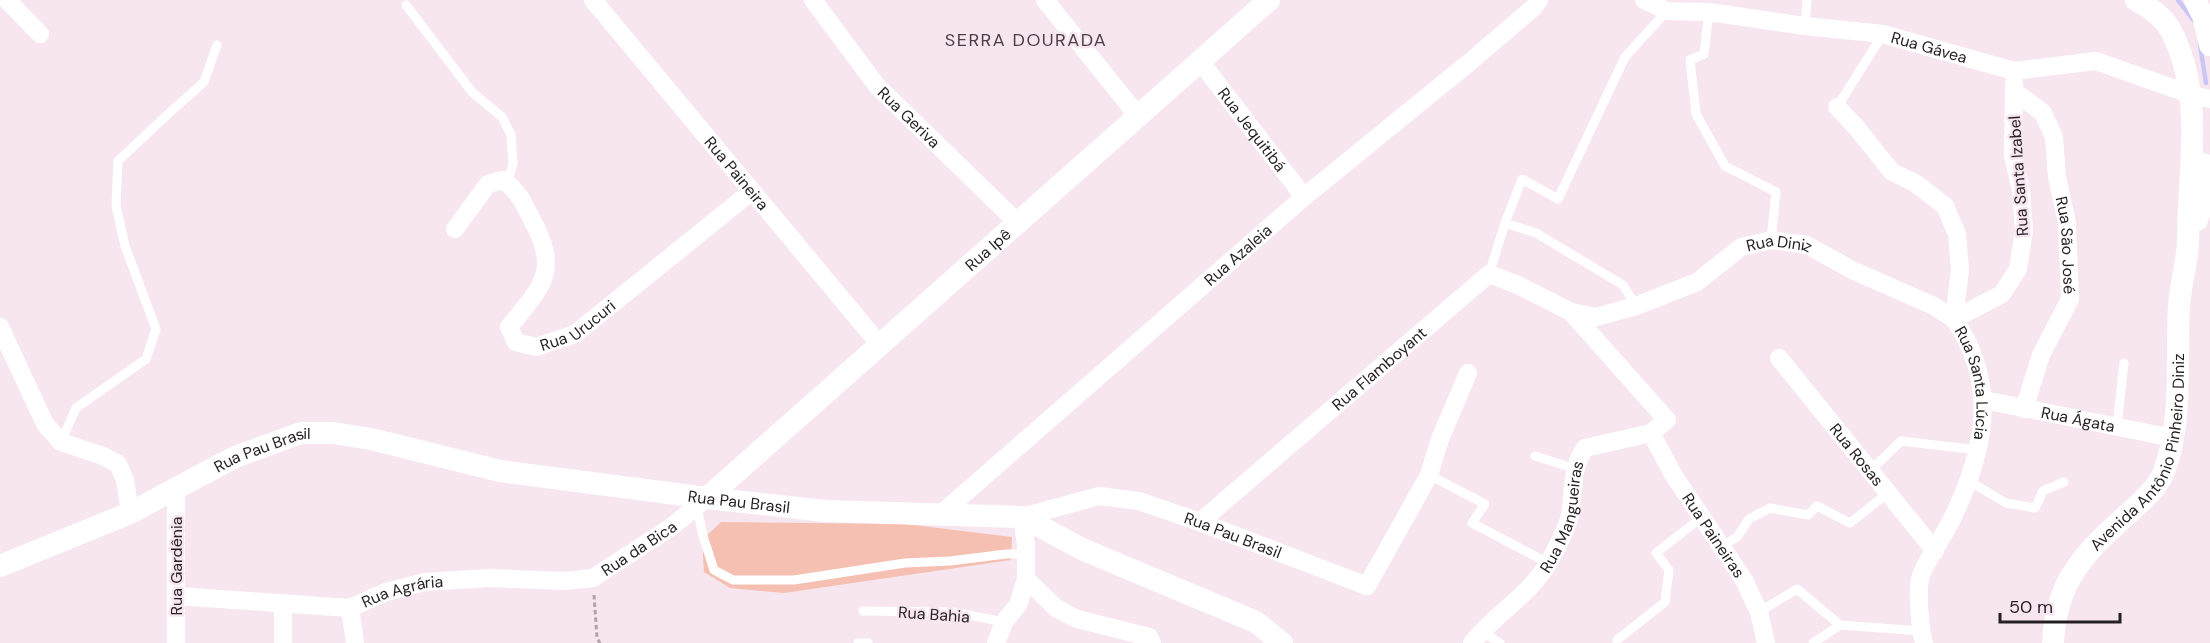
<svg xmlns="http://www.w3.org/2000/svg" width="2210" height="643" font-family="'DM Sans',sans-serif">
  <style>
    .green { fill: #f5c0b2 }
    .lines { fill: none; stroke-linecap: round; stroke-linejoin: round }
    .stream { stroke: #cac7f7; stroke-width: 4.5 }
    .path { stroke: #b0a3aa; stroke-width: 3; stroke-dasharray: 4.5 3; stroke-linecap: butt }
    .service { stroke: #fff; stroke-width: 9 }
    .minor { stroke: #fff; stroke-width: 18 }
    .tertiary { stroke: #fff; stroke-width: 22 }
    .labels { text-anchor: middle; stroke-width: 5; stroke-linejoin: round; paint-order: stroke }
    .street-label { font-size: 16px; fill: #241f22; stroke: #f7e6f0 }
    .neighbourhood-label { font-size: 18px; letter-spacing: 1.5px; fill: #4b3f46; stroke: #f7e6f0 }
  </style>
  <rect width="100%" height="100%" fill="#f7e6f0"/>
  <path class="green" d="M721 522 905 524 1012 537 1011 560 784 593 730 588 704 572 702 540Z"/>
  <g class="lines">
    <path class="stream" d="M2178 0 2195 22
      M2200 45 2206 83"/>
    <path class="path" d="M594 595 597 638 600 643"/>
    <path class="service" d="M406 5 472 92 502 117 511 135 513 164 507 183
      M1709 12 1704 54 1690 60 1696 114 1725 166 1776 192 1771 240
      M1805 26 1807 0
      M1837 107 1883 34
      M1505 223 1536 233 1623 285 1636 306
      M1489 274 1505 223 1522 179 1558 199 1625 57 1667 11
      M2117 426 2124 363
      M61 442 76 408 146 359 156 329 125 246 116 206 118 161 167 115 204 82 217 45
      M1535 456 1576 469
      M1870 471 1901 441 1978 450
      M1429 475 1485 504 1472 523 1548 563
      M1969 481 2006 503 2035 508 2043 491 2064 482
      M697 507 703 536 714 570 733 580H794L905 563 950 561 1006 554H1026
      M1722 546 1737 537 1749 519 1770 508 1808 515 1817 506 1850 523 1888 493
      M863 611 953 612 1004 622
      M1759 612 1797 589 1840 625
      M1481 631 1500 643
      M858 643H868
      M1617 643V640L1665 602 1669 570 1656 553 1702 517
      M1813 643 1840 625 1921 631"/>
    <g class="minor">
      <path d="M7 0 40 34"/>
      <path id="s1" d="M593 0 880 345"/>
      <path id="s2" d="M813 0 877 86 1018 223"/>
      <path d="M1045 0 1138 116"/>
      <path id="s3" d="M1644 0 1667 11 1709 12 1805 26 1883 34 2014 71 2096 61 2192 95 2210 99"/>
      <path id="s4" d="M1200 61 1304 197"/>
      <path id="s5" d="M2014 91 2043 113 2054 137 2057 177 2067 223 2070 299 2041 355 2024 409"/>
      <path id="s6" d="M1837 107 1856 127 1892 172 1915 183 1945 206 1957 234 1960 270 1954 319C1999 385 1985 451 1952 519 1945 534 1923 565 1920 579 1917 594 1920 629 1924 643"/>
      <path d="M2193 160 2210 164"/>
      <path id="s7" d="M455 229 488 184 503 180C518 191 522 200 530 216 560 270 545 283 509 327L516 342 536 347 575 334 752 191"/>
      <path d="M1954 319 2002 294 2018 269 2024 230 2021 191 2013 155 2014 83"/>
      <path d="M0 327 45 424 61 442 103 456 118 464 125 480 130 513"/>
      <path id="s8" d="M1779 358 1935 551"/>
      <path id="s9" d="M1984 400 2173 438"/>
      <path id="s10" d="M1651 433 1674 476 1744 580 1759 612 1766 643"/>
      <path d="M176 489V643"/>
      <path id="s11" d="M941 514 1304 197 1471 61 1534 7 1539 0"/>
      <path id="s12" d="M1200 522 1489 274 1518 285 1571 312 1596 317 1636 306 1697 282 1741 247 1771 240 1807 245 1852 270 1934 306 1954 319"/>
      <path d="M1026 579 1056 608 1077 619 1149 637 1152 643"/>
      <path id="s13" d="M176 596 350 608 386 592 425 582 489 578 565 581 593 578 671 527 707 498"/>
      <path d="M283 604V643"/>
      <path d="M350 608 355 643"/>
      <path id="s14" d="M996 643 1004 622 1018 605 1026 579V545L1022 517 1099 496 1139 501 1200 522 1367 586 1429 475 1440 439 1468 373"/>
      <path id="s15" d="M1472 643C1495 614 1530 595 1549 562 1556 549 1567 530 1570 515 1574 493 1571 467 1585 448L1651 433 1667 420 1571 312"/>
    </g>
    <g class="tertiary">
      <path d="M2195 0 2203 16 2210 45"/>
      <path d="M2197 220 2210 180"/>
      <path id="s16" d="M707 498 1269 0"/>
      <path id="s17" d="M0 566 130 513 235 457 301 433H333L371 439 500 471 707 498 825 511 1022 517 1084 550 1256 622 1282 643"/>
      <path id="s18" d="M2053 643C2055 582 2085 552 2128 514 2141 502 2159 487 2165 469 2183 417 2176 360 2179 307 2180 288 2185 270 2187 253 2189 238 2188 222 2189 207 2192 147 2200 85 2170 29 2163 16 2148 7 2136 0"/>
    </g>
  </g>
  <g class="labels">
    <g class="street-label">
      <text dy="6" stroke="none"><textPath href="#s3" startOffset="291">Rua Gávea</textPath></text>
      <text dy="6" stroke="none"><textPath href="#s2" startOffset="152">Rua Geriva</textPath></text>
      <text dy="6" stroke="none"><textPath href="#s4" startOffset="86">Rua Jequitibá</textPath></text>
      <text dy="6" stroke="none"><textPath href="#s1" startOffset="225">Rua Paineira</textPath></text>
      <text transform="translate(2018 176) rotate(-94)" y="6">Rua Santa Izabel</text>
      <text dy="6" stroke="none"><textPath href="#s5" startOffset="172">Rua São José</textPath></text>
      <text dy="6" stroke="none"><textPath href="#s16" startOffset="375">Rua Ipê</textPath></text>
      <text dy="6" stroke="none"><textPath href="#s12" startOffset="699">Rua Diniz</textPath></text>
      <text dy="6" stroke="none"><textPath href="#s11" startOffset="394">Rua Azaleia</textPath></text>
      <text dy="6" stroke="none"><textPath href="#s7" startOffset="327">Rua Urucuri</textPath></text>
      <text dy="6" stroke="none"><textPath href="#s12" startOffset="236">Rua Flamboyant</textPath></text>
      <text dy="6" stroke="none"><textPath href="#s6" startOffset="333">Rua Santa Lúcia</textPath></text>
      <text dy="6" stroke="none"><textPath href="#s9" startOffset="96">Rua Ágata</textPath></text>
      <text dy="6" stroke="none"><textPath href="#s18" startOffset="218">Avenida Antônio Pinheiro Diniz</textPath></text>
      <text dy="6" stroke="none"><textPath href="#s17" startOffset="288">Rua Pau Brasil</textPath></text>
      <text dy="6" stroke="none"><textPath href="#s8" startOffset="124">Rua Rosas</textPath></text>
      <text dy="6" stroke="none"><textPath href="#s17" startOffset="774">Rua Pau Brasil</textPath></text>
      <text dy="6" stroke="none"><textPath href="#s15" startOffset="160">Rua Mangueiras</textPath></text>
      <text dy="6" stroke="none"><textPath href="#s14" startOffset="354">Rua Pau Brasil</textPath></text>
      <text dy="6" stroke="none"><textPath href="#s10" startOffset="120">Rua Paineiras</textPath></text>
      <text dy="6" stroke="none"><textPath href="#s13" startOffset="477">Rua da Bica</textPath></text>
      <text transform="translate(176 566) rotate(-90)" y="6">Rua Gardênia</text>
      <text dy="6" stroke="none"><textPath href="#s13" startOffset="230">Rua Agrária</textPath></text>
      <text transform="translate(934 614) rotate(4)" y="6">Rua Bahia</text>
    </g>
    <g class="neighbourhood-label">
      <text x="1026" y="46">SERRA DOURADA</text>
    </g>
  </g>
  <path d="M2000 613v9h120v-9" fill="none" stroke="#241f22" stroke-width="3"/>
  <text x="2009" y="613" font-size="18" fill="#241f22" stroke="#f7e6f0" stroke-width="4.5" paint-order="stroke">50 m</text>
</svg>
